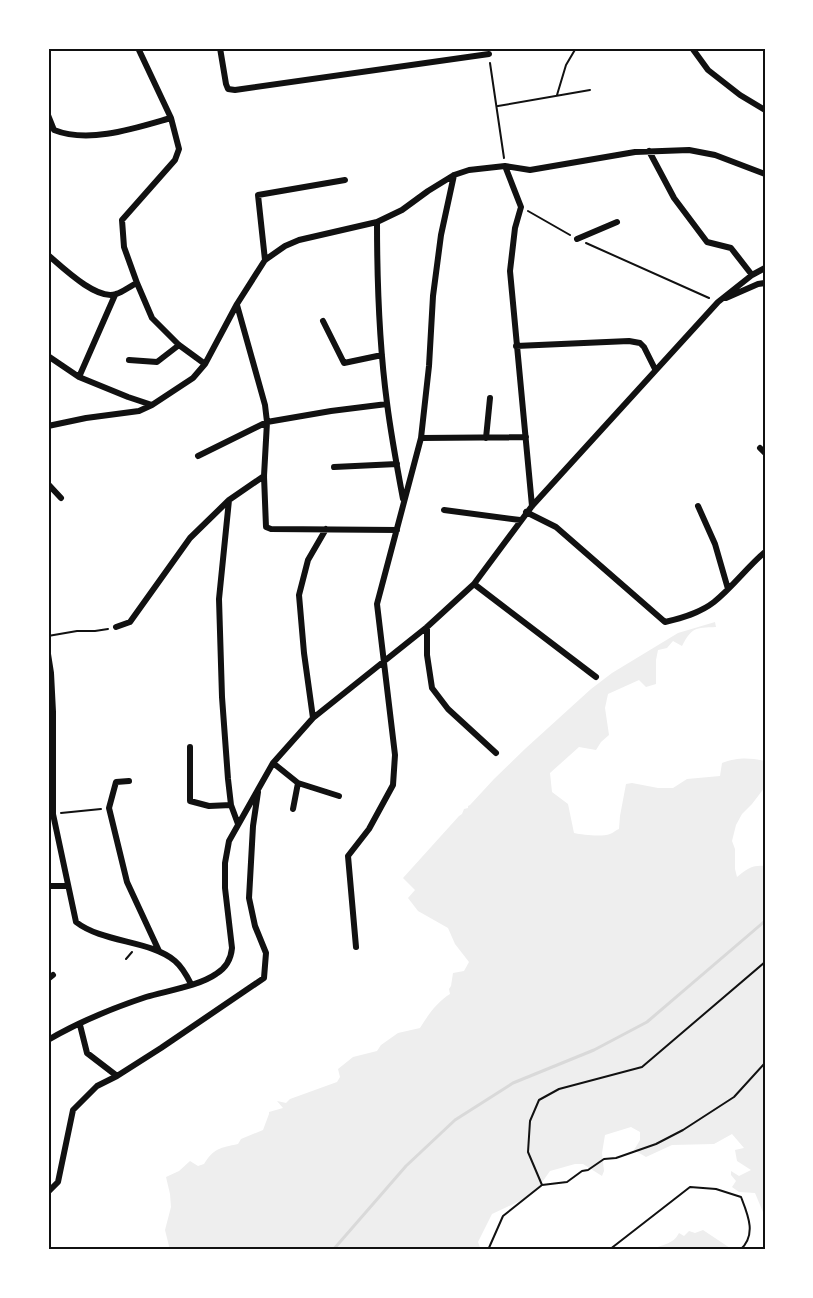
<svg xmlns="http://www.w3.org/2000/svg" width="813" height="1298" font-family="Helvetica,sans-serif">
  <style>
    .green { fill: #eee }
    .lines { fill: none; stroke-linecap: round; stroke-linejoin: round }
    .stream { stroke: #d9d9d9; stroke-width: 3 }
    .path { stroke: #111; stroke-width: 2 }
    .minor { stroke: #111; stroke-width: 6 }
    .neatline { fill: none; stroke: #111; stroke-width: 2 }
  </style>
  <rect width="100%" height="100%" fill="#fff"/>
  <path class="green" d="M715 622 716 627C695 628 692 627 682 646L673 641 667 648 658 650 656 660V684L646 687 639 680 608 694 605 708 609 735 601 742 596 750 579 747 550 773 552 792 568 804 574 833C583 835 602 837 610 834 613 833 616 830 619 829L620 816 626 784 632 783 658 788H673L687 779 720 776 722 763C740 757 748 758 765 761V787L752 804 742 814 736 825 732 841 735 849V869L737 877C748 869 750 865 765 866V1217L755 1193 739 1192 732 1187 736 1181 731 1175V1171L739 1176 751 1170 737 1161 735 1150 744 1148 732 1134 714 1144 672 1145 646 1157 634 1150 640 1140V1132L631 1127 605 1135 602 1153 604 1171 602 1176 583 1164H575L550 1171 538 1188 524 1199 492 1214 478 1242 481 1250H168L169 1246 165 1230 171 1207 170 1194 166 1177 179 1171 190 1161 198 1166 204 1164C214 1148 220 1148 238 1144L241 1139 263 1130 269 1114V1112L283 1108 277 1101 286 1103 290 1099 337 1082 340 1077 338 1069 353 1057 377 1051 381 1045 398 1033 420 1028C428 1015 437 1002 450 994L449 989 451 986 453 973 464 971 469 962 455 944 448 928 418 911 408 898 415 890 403 878 459 816 462 814 464 809 468 808V806L470 805 494 779 526 748 591 689 612 673 678 633Z
    M703 1230 733 1250H651C662 1244 673 1245 679 1233L684 1236 689 1231 695 1233Z"/>
  <g class="lines">
    <path class="stream" d="M333 1250 406 1166 455 1120 513 1083 594 1050 647 1022 765 921"/>
    <path class="path" d="M490 63 504 158
      M557 95 566 65 576 48
      M498 106 590 90
      M528 211 570 235
      M586 243 709 298
      M48 636 77 631H95L108 629
      M61 813 101 809
      M126 959 132 952
      M542 1185 528 1152 530 1121 539 1100 559 1089 642 1067 765 962
      M488 1250 503 1216 542 1185 567 1182 582 1171 588 1170 604 1159 616 1158 656 1144 683 1130 734 1097 765 1063
      M609 1250 690 1187 716 1189 741 1197C748 1215 757 1235 740 1250"/>
    <path class="minor" d="M138 48 171 118 179 149 175 160 122 220 124 247 137 283 152 318 179 345 205 364
      M220 48 226 84 228 89 235 90 489 54
      M692 48 708 70 740 95 765 110
      M48 115 54 130C89 144 136 128 171 118
      M649 151 674 198 707 242 731 248 752 275
      M505 166 521 207 515 228 510 271 532 506
      M377 222C377 282 379 343 387 403 391 435 397 467 403 499
      M577 239 617 222
      M48 255C62 267 97 301 116 294 123 292 130 286 137 283
      M265 260 258 195 345 180
      M726 298 758 284 765 283
      M237 305 265 405 267 422 264 476 266 527 271 529 397 530
      M323 321 344 363 382 355
      M516 346 629 341 640 343 644 347 655 369
      M48 356 79 377 128 397 152 405
      M129 360 157 362 179 345
      M79 377 115 295
      M48 426 86 418 139 411 152 405 193 378 205 364 237 304 265 260 285 246 299 240 377 222 402 210 428 191 454 175 469 170 505 166 530 170 635 152 689 150 715 155 765 174
      M421 438 526 437
      M486 438 490 398
      M760 448 765 453
      M198 456 267 422 331 411 387 404
      M334 467 397 464
      M48 484 61 498
      M229 500 219 599 222 697 228 779 231 805 238 824
      M698 506 715 544 728 589
      M444 510 520 520
      M526 512 556 527 665 622C682 618 700 613 714 602 733 587 747 567 765 552
      M474 584 596 677
      M116 627 130 622 190 538 229 500 264 476
      M427 627V655L432 688 448 709 496 753
      M48 654 51 673 53 712V814L76 922C103 943 150 940 175 961 182 967 187 976 191 984
      M313 718 304 653 299 595 308 560 326 529
      M190 747V801L209 806 231 805
      M273 763 298 783 339 796
      M129 781 116 782 109 808 127 882 159 951
      M293 809 298 783
      M48 886H68
      M356 947 348 856 369 829 393 785 395 755 377 604 421 438 429 366 433 296 441 235 454 175
      M48 979 53 975
      M80 1025 87 1053 117 1076
      M48 1040C77 1023 113 1008 146 997 166 991 199 986 216 974 226 968 231 959 232 948L225 888V863L229 841 273 763 313 718 427 627 474 584 532 506 718 302 752 275 765 268
      M48 1192 58 1182 73 1110 97 1086 117 1076 161 1048 264 978 266 953 255 926 249 898 253 826 258 792"/>
  </g>
  <rect width="813" height="1298" fill="none" stroke="#ffffff" stroke-width="99"/>
  <rect x="50" y="50" width="714" height="1198" class="neatline"/>
</svg>
